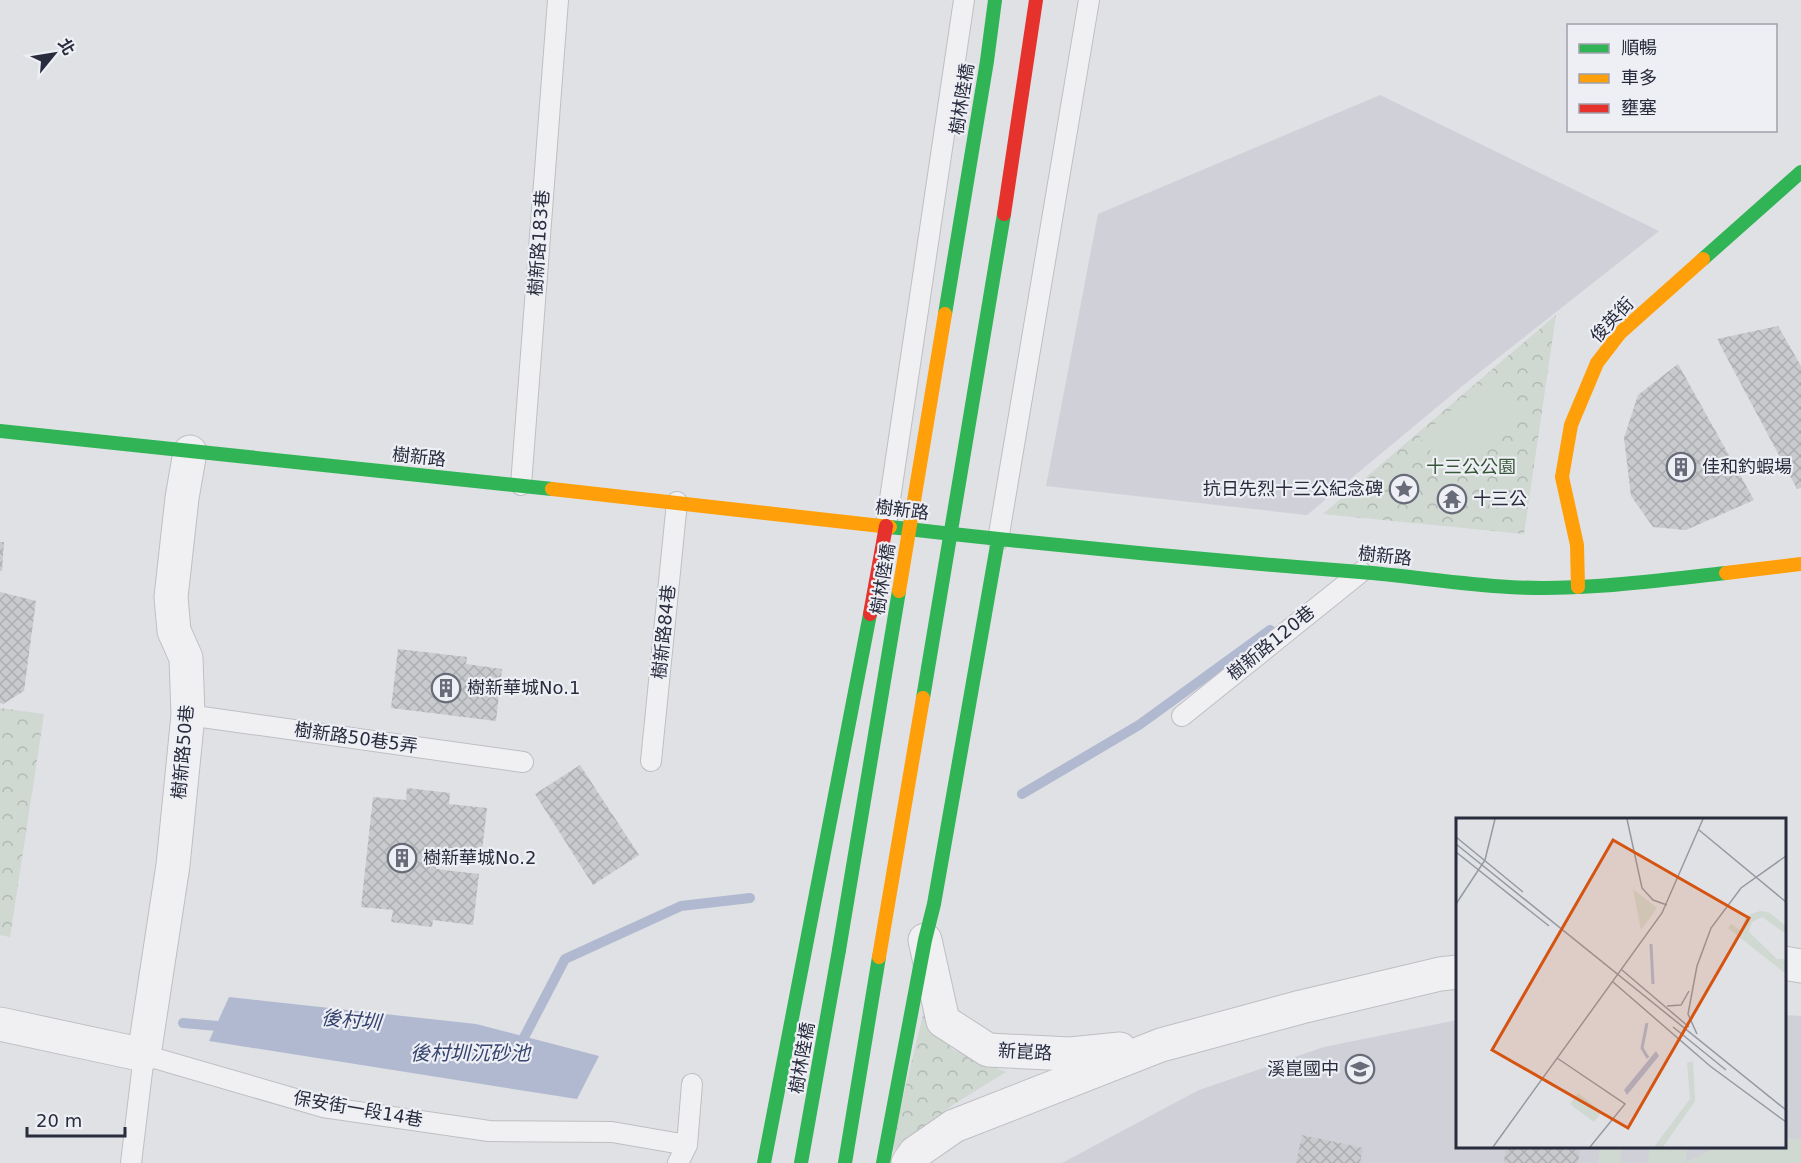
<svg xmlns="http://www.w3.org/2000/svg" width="1801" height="1163" font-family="'DejaVu Sans','Noto Sans TC',sans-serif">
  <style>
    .built { fill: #cfd0d8 }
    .park { fill: url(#park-crowns) }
    .pitch { fill: #cfd8d1 }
    .water { fill: #b0b9cf }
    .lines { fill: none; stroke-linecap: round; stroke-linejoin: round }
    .stream { stroke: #b0b9cf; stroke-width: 10 }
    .building { fill: url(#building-cross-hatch) }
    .lane-casing { stroke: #bebfc3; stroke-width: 22 }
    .street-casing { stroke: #bebfc3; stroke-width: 35 }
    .lane { stroke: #f0f0f2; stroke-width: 20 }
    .street { stroke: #f0f0f2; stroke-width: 33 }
    .fast { stroke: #30b455; stroke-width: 14 }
    .slow { stroke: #ff9f0a; stroke-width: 14 }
    .jam { stroke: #e5322d; stroke-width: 14 }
    .fast-bridge { stroke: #30b455; stroke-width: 14 }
    .slow-bridge { stroke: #ff9f0a; stroke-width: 14 }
    .jam-bridge { stroke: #e5322d; stroke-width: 14 }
    .labels { text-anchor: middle; stroke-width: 4.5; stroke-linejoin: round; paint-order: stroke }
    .street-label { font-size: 18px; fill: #282c3d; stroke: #eeeff5 }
    .park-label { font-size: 18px; fill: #375837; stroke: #eeeff5 }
    .poi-label { font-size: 18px; fill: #282c3d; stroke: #eeeff5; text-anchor: start }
    .water-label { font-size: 20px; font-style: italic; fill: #35446f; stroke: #eeeff5 }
    .inset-river { fill: none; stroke: #b0b9cf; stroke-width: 3 }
    .inset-road { fill: none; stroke: #9699a2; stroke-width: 1.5 }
    .view { fill: #d55411; fill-opacity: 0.15; stroke: #d55411; stroke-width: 3 }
    .inset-edge { fill: none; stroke: #282c3d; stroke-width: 3 }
  </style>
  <defs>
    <pattern id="park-crowns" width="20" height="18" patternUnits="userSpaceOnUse" patternTransform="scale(1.5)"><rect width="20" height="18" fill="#cfd8d1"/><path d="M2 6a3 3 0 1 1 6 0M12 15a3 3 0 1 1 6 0" fill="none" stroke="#b2bab4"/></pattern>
    <pattern id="building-cross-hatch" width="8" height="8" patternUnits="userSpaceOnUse" patternTransform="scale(1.5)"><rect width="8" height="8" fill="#c9cacd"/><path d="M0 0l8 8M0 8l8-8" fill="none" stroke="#adaeb1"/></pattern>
  </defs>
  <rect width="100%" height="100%" fill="#e0e1e5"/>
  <path class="built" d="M1380 95 1659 231 1466 383 1307 515 1046 486 1098 214Z
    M1785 1015 1801 1016V1163H1062L1199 1090 1324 1047 1457 1020 1458 1146H1784Z"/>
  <path class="park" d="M1556 315 1524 534 1323 514Z
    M0 708 44 714 10 937 0 935Z
    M924 1011 953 1050 1006 1072 954 1104 889 1154Z"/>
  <path class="pitch" d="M1492 377 1520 410 1447 471 1419 437Z
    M1785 1137 1801 1140V1163H1647L1650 1147H1687L1686 1162 1716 1147 1784 1146Z
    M1600 1147H1622L1620 1163H1598Z"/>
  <path class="water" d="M229 997 476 1024 599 1056 577 1099 209 1041Z"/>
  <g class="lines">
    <path class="stream" d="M1022 794 1139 725 1270 630
      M183 1023 229 1027
      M518 1049 565 959 681 906 750 898"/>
  </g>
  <path class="building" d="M1778 326 1801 366V488L1797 489 1717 339Z
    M1678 364 1754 500 1686 530 1653 527 1631 496 1624 438 1638 395Z
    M0 542H4L2 571H0Z
    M0 592 36 601 24 691 3 704 0 703Z
    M398 649 467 657 466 664 502 669 496 721 391 708Z
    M580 765 639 855 593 885 535 794Z
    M407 788 450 793 449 804 487 808 481 860 438 855 436 869 479 874 473 925 433 920 432 927 391 922 393 910 361 907 373 797 406 800Z
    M1302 1135 1363 1148 1360 1163H1296Z
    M1506 1146H1580L1578 1163H1504Z"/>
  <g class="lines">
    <g class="lane-casing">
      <path id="lane" d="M521 485 558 0
        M886 526 964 0
        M998 540 1089 0
        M188 715 523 762
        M1182 716 1361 572
        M651 761 677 502
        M131 1163 144 1055 323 1107 489 1131 612 1132 687 1145
        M678 1163 687 1145 692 1084"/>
    </g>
    <g class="street-casing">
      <path id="street" d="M925 940 943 1021 988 1050 1070 1054 1120 1049
        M1784 963 1801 966
        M0 1024 144 1055 173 865 188 715 186 658 174 631 171 597 182 498 190 452
        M908 1163 915 1153 954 1126 1161 1045 1301 1007 1440 974 1458 972"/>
    </g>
    <use href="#lane" class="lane"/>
    <use href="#street" class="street"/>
    <path class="fast" d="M1703 259 1801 172
      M0 431 552 489
      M890 527C1047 545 1203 560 1360 572 1410 576 1459 584 1509 587 1582 591 1654 581 1726 573
      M764 1163 870 614
      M801 1163 839 950
      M845 1163 879 957
      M883 1163 925 940 934 904 998 540"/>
    <path class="slow" d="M552 489 890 527
      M1726 573 1801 564
      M1578 587 1577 545 1562 477 1571 425 1597 363 1620 333 1703 259"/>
    <path class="jam" d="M870 614 886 526"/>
    <path class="fast-bridge" d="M945 314 987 61 995 0
      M923 698 1004 214
      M839 950 899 591"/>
    <path class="slow-bridge" d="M899 591 945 314
      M879 957 923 698"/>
    <path class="jam-bridge" d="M1004 214 1036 0"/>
  </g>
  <defs>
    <g id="building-ring" transform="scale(1.5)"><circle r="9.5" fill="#eeeff5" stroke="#686b78" stroke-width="1.5"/><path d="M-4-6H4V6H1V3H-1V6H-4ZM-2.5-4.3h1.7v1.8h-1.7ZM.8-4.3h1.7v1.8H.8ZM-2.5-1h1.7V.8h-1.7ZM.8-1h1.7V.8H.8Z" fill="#686b78"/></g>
    <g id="sight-ring" transform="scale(1.5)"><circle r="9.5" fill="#eeeff5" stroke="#686b78" stroke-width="1.5"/><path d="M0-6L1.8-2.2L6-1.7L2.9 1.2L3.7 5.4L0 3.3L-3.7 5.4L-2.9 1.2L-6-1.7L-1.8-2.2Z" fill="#686b78"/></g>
    <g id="temple-ring" transform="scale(1.5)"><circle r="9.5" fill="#eeeff5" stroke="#686b78" stroke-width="1.5"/><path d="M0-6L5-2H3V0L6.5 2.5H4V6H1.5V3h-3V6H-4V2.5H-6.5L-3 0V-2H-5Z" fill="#686b78"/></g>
    <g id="school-ring" transform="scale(1.5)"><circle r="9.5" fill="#eeeff5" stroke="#686b78" stroke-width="1.5"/><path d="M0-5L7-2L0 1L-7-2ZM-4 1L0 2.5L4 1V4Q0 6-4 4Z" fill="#686b78"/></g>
  </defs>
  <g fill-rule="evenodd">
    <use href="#building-ring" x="1681" y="467"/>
    <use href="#sight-ring" x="1404" y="489"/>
    <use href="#temple-ring" x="1452" y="499"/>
    <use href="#building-ring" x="446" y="688"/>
    <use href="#building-ring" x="402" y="858"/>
    <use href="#school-ring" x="1360" y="1069"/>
  </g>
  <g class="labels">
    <g class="street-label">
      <text transform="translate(962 99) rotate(-81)" y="6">樹林陸橋</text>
      <text transform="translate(539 243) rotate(-86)" y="6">樹新路183巷</text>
      <text transform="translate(1612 320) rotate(-47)" y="6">俊英街</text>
      <text transform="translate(419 457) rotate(6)" y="6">樹新路</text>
      <text transform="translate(902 510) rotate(7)" y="6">樹新路</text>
      <text transform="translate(1385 556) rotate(6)" y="6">樹新路</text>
      <text transform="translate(883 579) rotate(-81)" y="6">樹林陸橋</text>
      <text transform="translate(664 632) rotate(-84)" y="6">樹新路84巷</text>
      <text transform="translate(1271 643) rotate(-39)" y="6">樹新路120巷</text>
      <text transform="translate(356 738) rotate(8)" y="6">樹新路50巷5弄</text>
      <text transform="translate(183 752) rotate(-85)" y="6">樹新路50巷</text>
      <text transform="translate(1025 1052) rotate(3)" y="6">新崑路</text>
      <text transform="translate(802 1058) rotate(-80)" y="6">樹林陸橋</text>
      <text transform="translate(358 1109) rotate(10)" y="6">保安街一段14巷</text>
    </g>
    <g class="park-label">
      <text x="1471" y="473">十三公公園</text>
    </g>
    <g class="poi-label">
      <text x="1702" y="473">佳和釣蝦場</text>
      <text x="1383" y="495" text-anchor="end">抗日先烈十三公紀念碑</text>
      <text x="1473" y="505">十三公</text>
      <text x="467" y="694">樹新華城No.1</text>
      <text x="423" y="864">樹新華城No.2</text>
      <text x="1339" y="1075" text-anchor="end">溪崑國中</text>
    </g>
    <g class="water-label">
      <text transform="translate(351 1020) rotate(5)" y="7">後村圳</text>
      <text x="470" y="1060">後村圳沉砂池</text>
    </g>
  </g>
  <g transform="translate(1456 818)">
    <rect width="330" height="330" fill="#e0e1e5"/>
    <path d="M177 71 201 90 185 112ZM237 243 239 283 207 329H198L234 281 231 245ZM122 275 146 294 138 304 114 286Z" fill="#cfd8d1"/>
    <path d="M304 93 312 94 330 108V116L306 99 296 104 293 114 321 141H330V156L272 110 275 106 285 113 290 98Z" fill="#cfd8d1"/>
    <path d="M200 233 203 238 171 277 168 272Z" fill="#b0b9cf"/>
    <path class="inset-river" d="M195 126 197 166M191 205 186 230 192 240"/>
    <path class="inset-road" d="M171 1 186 70 197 82 211 87M243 12 330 84M0 19 67 74M0 26 330 292M0 34 93 108M0 86 29 42 39 1M166 152 233 209M157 164 254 248 330 304M211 188 225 187 233 173M217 209 270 252M241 216 232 196 241 148 255 110 285 70 330 38M101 240 169 286 134 329M37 329 206 95 247 1"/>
    <path class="view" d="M157 22 293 100 172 310 36 232Z"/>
    <rect width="330" height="330" class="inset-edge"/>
  </g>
  <rect x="1567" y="24" width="210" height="108" fill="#eeeff5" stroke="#9fa1ab" stroke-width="1.5"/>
  <rect x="1579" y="44" width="30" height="9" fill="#30b455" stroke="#9fa1ab" stroke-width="1.5"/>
  <text x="1621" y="54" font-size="18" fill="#282c3d">順暢</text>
  <rect x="1579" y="74" width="30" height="9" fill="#ff9f0a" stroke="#9fa1ab" stroke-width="1.5"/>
  <text x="1621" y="84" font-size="18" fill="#282c3d">車多</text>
  <rect x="1579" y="104" width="30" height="9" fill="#e5322d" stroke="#9fa1ab" stroke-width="1.5"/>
  <text x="1621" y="114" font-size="18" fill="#282c3d">壅塞</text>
  <g transform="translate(54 54) rotate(60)" stroke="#eeeff5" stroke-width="4.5" paint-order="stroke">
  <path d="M0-4.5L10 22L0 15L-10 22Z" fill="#282c3d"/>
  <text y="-9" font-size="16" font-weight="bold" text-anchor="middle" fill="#282c3d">北</text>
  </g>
  <path d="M27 1127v9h98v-9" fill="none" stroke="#282c3d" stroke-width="3"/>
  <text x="36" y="1127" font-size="18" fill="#282c3d" stroke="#eeeff5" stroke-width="4.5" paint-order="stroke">20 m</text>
</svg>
